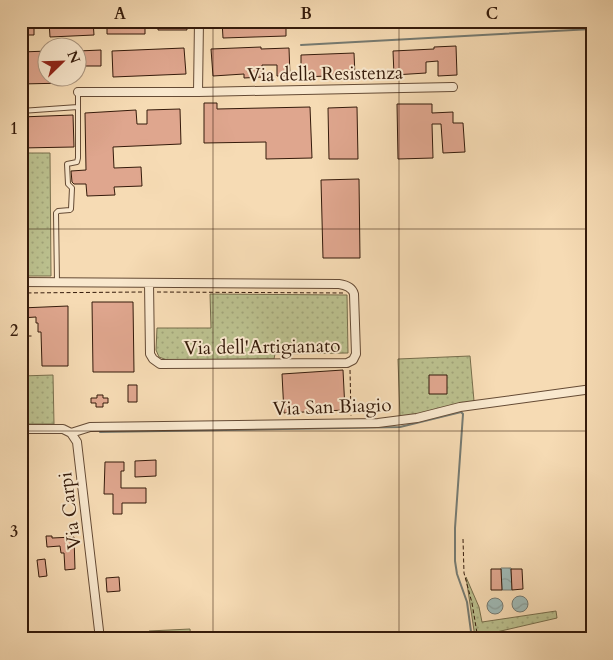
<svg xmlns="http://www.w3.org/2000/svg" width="613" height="660" font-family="Cardo,serif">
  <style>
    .grass { fill: url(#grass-dots); stroke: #786e4c }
    .water { fill: url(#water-waves); stroke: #757a71 }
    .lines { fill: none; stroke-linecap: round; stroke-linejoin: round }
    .stream { stroke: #757a71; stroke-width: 2 }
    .building { fill: #dfa68e; stroke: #351b0b }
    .service-casing { stroke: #654b35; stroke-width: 6 }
    .minor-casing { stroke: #654b35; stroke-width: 10 }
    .path { stroke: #351b0b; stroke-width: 1; stroke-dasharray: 4 2.5; stroke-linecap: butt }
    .service { stroke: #f9e8ce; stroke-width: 4 }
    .minor { stroke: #f9e8ce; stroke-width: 8 }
    .grid { fill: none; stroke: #351b0b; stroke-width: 1; stroke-opacity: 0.55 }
    .labels { text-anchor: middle; stroke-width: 4; stroke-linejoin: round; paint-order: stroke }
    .street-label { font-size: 19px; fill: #351b0b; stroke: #f9e8ce }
    .neatline { fill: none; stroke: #351b0b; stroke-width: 2 }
    .grid-label { font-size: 16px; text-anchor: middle; font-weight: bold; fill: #351b0b }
  </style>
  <defs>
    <pattern id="grass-dots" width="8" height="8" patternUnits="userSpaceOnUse" patternTransform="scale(1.25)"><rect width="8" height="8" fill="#bbc08e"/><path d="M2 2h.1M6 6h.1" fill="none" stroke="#a1a479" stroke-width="1.8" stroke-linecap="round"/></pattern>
    <pattern id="water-waves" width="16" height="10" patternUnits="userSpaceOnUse" patternTransform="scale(1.25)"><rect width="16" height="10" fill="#9fb9b5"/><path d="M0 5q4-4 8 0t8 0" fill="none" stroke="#8a9e9a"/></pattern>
  </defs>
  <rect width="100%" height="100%" fill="#f6dbb4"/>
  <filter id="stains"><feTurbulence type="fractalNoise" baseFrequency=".004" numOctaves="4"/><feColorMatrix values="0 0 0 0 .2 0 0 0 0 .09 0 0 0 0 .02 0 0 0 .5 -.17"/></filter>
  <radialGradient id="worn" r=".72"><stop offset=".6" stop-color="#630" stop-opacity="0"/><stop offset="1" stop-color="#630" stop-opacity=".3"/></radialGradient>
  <path class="grass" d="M21 153H50L51 276H21V220H24Z
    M210 294 347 295 348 353 275 354 274 359 167 360 159 357 156 350 157 328H211Z
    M470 356 474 401 400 418 398 359Z
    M53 375 54 424H21V376Z
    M466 577 479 607 482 622 556 611 557 618 475 637Z
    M190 629 191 639H150L149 631Z"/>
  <path class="water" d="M501 568H511L512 590H502Z
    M512 604a8 8 0 1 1 16 0a8 8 0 1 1-16 0Z
    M487 606a8 8 0 1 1 16 0a8 8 0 1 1-16 0Z"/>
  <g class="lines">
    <path class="stream" d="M301 45 592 29
      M100 432 400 427 461 412 463 414 455 528V561L457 574 467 602 472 639"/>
  </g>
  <path class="building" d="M21 21H34V35H21Z
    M49 21H93L94 35 50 37Z
    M107 21H145V34H107Z
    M158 21H186L187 30H158Z
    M222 21H286V36L223 38Z
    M456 46 457 75 438 76V61L426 62V73L394 75 393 51 434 49V47Z
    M261 47V49L289 48 290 76H277V65H262V77L244 78V74L213 76 211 49Z
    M184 48 186 74 113 77 112 51Z
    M101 50V66H78V51Z
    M48 51V78H67V83L21 84V52Z
    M354 53 355 75 301 77V55Z
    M204 103H217V109L310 107 312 158 266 159V142L204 143Z
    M397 104H432V113L453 112V123H463L465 152 443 153 441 124H432L433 158 398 159Z
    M357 107 358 159H329L328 108Z
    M180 109 181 144 113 147 114 168 141 167 142 186 114 187 115 195 87 196 86 184H74L72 182 71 171 86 170 85 113 136 110 137 124H147V110Z
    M73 115 74 147 21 148V117Z
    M359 179 360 258H323L321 180Z
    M92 302H133L134 372H93Z
    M68 306V366H42L41 332H38V323H36V317L21 318V308Z
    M343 370 345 410 284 413 282 374Z
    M429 375H447V394H429Z
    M128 385H137V402H128Z
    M97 395H103V398H108V403H103V407H96V403H91V398H97Z
    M156 460V476L135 477V461Z
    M105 462H124V471H121V488H146V503H122V514H113V494H104Z
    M46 536H52V538L74 537 75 569 65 570 64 553H61L60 546 47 547Z
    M45 559 47 576 39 577 37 560Z
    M491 569H501L502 590H491Z
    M511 569H522L523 589 512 590Z
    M119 577 120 591 107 592 106 578Z"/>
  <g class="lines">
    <g class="service-casing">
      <path id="service" d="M21 111 78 107
        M57 282 56 213 58 211 70 210 71 209 72 188 68 184 67 164 77 162 78 158V92"/>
    </g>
    <g class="minor-casing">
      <path id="minor" d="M78 92H198L453 87
        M198 92 199 21
        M21 282 339 284C346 285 352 287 354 294L356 354 353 360 347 363 160 364 153 359 150 354 149 283
        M21 429H63L71 433 77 442 100 639
        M71 433 90 427 378 423 417 418 460 407 592 389"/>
    </g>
    <path class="path" d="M157 292 345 293
      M21 293 143 292
      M21 336H33
      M350 370 351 416
      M463 539 464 573 472 603 478 639"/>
    <use href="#service" class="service"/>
    <use href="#minor" class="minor"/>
  </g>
  <path class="grid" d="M213 21V639M399 21V639M21 229H592M21 431H592"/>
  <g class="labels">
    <g class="street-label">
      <text transform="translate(325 73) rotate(-1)" y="7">Via della Resistenza</text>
      <text transform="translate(262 346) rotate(-1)" y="7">Via dell'Artigianato</text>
      <text transform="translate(332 406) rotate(-2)" y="7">Via San Biagio</text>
      <text transform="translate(69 511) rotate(-97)" y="7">Via Carpi</text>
    </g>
  </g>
  <rect width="613" height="660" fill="none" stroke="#f6dbb4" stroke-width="55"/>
  <g transform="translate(62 62) rotate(67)"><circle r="24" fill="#f9e8ce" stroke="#ab9680"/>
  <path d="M0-4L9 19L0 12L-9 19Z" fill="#8f2418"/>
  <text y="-8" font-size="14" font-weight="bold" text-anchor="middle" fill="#351b0b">N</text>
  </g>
  <rect x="28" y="28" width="558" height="604" class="neatline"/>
  <g class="grid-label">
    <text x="120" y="19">A</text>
    <text x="306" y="19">B</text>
    <text x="492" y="19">C</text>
    <text x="14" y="134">1</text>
    <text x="14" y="336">2</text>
    <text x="14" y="537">3</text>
  </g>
  <rect width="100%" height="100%" filter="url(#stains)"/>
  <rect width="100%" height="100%" fill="url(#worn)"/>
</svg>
